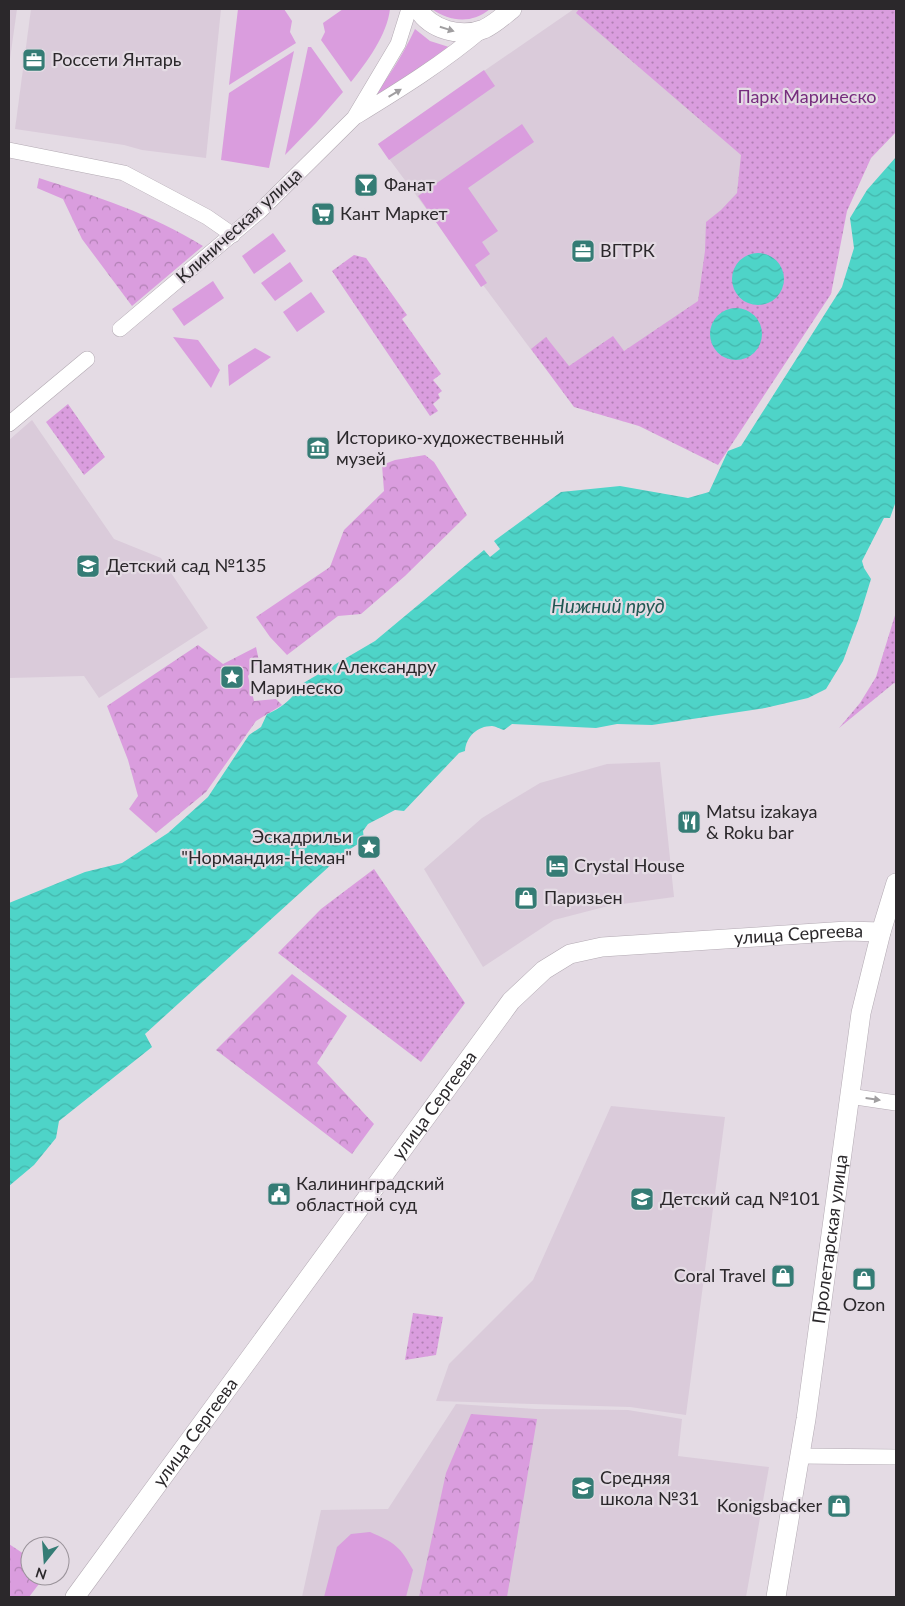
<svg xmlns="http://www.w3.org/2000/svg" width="905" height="1606" font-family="Lato,sans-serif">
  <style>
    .built { fill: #dacbda }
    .green { fill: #da9dde }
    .forest { fill: url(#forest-crowns) }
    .park { fill: url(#park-dots) }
    .water { fill: url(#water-waves) }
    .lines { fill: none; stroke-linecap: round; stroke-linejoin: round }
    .minor-casing { stroke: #b3aab3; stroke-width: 16 }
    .major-casing { stroke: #b3aab3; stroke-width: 20 }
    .minor { stroke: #fff; stroke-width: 15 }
    .major { stroke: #fff; stroke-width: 19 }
    .oneway { fill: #a09ea0 }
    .labels { text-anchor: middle; stroke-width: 4.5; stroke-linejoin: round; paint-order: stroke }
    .poi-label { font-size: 18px; fill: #2b282b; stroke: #e4dbe4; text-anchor: start }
    .park-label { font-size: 18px; fill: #762c7d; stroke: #e4dbe4 }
    .street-label { font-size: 18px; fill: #2b282b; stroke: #e4dbe4 }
    .water-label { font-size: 19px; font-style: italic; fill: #1f5752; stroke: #e4dbe4 }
  </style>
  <defs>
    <pattern id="forest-crowns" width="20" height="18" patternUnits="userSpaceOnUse" patternTransform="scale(1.25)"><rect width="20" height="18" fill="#da9dde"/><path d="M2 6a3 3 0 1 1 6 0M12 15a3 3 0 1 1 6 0" fill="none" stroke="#b180b4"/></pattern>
    <pattern id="park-dots" width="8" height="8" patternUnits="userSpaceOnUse" patternTransform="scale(1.25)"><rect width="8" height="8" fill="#da9dde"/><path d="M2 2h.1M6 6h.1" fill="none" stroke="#b180b4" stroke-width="1.8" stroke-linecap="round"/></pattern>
    <pattern id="water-waves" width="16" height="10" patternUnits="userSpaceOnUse" patternTransform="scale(1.25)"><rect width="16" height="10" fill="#4ed4c8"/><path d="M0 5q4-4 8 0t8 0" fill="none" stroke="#44b6ac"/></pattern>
  </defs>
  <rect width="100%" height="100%" fill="#e4dbe4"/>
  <path class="built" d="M9 9H17L9 66Z
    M31 9H221L206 158 142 150 124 145 15 129Z
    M574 9H593L810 210 715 450 541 363 378 144Z
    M32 420 114 539 161 558 208 628 99 698 84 676 9 678V440Z
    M660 762 674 897 608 906 554 920 483 967 424 869 482 818 540 783 607 764Z
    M611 1106 725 1117 686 1415 630 1407 436 1401 449 1364 533 1280Z
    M456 1404 536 1409 628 1410 682 1419 678 1456 769 1467 746 1597H302L321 1510 388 1509Z"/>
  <path class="green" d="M238 9H284L292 21 290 32 296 43 229 85Z
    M343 9H390C387 35 367 62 351 82L321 40 325 32 323 23Z
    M432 9H490C472 24 450 22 432 9Z
    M415 29 430 41 452 48 367 105C386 81 402 57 415 29Z
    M308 47H311L343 92 316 123 285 155Z
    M294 51 269 168 221 160 229 93Z
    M484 70 495 86 389 160 378 144Z
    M522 124 534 142 468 188 498 231 482 242 490 254 475 265 487 283 481 287 418 196Z
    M273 233 286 251 254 274 242 256Z
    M290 262 303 281 275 301 261 283Z
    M213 281 224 298 184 326 172 309Z
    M311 292 325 312 297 332 283 312Z
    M173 337 198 340 220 370 211 388Z
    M255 348 271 357 229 386 228 365Z
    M370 1532C395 1543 400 1546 413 1570L406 1597H324L337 1547 351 1534Z"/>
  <path class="forest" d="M39 178C95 196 152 214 203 246L132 306 82 239 63 199 37 188Z
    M425 455 434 462 467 515 405 576 361 614 338 616 287 655 270 637 256 617 330 567 344 530 384 491 382 465 395 460Z
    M198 645 223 664 256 647 259 661 248 676 254 701 276 699 282 705 256 721 206 792 156 833 129 809 138 796 128 760 107 706Z
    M292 974 347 1016 317 1063 374 1124 352 1154 216 1050Z
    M471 1414 537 1419 507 1597H419L446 1473Z
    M9 1544 30 1558V1576H45L29 1597H9Z"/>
  <path class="park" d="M579 9H896V132L871 158 847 211 831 294 718 465 639 426 574 407 531 349 546 337 569 366 613 336 624 351 698 301 705 251 706 222 721 210 737 193 741 155 576 13Z
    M354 255 366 258 407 315 402 319 441 374 433 380 442 391 438 394 440 398 433 404 438 411 430 416 332 271Z
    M68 404 105 457 84 475 46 422Z
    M896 612V684L894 683 839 728 860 703 876 677Z
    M374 869 465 1003 421 1062 278 953 321 909Z
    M413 1313 443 1317 436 1355 405 1360Z"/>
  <path class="water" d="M896 157V501L890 518H884L862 561 864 568 871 579 859 618 843 661 826 689 808 698 765 708 652 725 617 724 596 728 512 724 504 730C500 729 495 726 492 726 477 726 466 737 465 751L459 753 404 811 395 810 368 824 363 831 364 840 344 853 145 1034 152 1047 59 1121 56 1138 34 1165 9 1186V903L85 872 122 863 168 833 208 797 249 735 261 727 267 714C279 710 295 697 300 685L375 641 484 550 490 557 500 549 494 541 561 492 620 486 688 498 709 492 728 451 741 446 842 287 854 248 850 218 867 190Z
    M732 279a26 26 0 1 1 52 0a26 26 0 1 1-52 0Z
    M710 334a26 26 0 1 1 52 0a26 26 0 1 1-52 0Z"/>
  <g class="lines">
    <g class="minor-casing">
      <path id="minor" d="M357 116C401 89 443 63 482 30
        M9 150 124 173 207 217 233 235
        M120 329 260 211 354 118 398 44 409 9
        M9 424 87 359
        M849 1096 896 1103
        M799 1456 896 1457"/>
    </g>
    <g class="major-casing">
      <g id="major">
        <path d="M418 9C431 30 461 38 484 29 495 24 503 16 512 9"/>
        <path id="s1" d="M75 1597 511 1001 544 970 570 954 602 947 847 931 881 932"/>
        <path id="s2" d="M776 1597 806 1419 861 1013 881 932 896 883"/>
      </g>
    </g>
    <use href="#minor" class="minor"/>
    <use href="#major" class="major"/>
  </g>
  <defs><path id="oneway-solid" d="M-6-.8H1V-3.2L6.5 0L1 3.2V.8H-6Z" transform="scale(1.25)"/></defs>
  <g class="oneway">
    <use href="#oneway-solid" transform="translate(447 29) rotate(17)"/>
    <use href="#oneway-solid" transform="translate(395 93) rotate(-31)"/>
    <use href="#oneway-solid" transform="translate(873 1099) rotate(8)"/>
  </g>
  <defs>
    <g id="office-square" transform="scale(1.25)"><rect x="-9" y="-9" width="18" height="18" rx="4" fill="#357c75" stroke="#e4dbe4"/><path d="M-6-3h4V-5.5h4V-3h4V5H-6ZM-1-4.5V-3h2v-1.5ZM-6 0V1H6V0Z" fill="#fff"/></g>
    <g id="bar-square" transform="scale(1.25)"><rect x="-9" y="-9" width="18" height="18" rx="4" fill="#357c75" stroke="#e4dbe4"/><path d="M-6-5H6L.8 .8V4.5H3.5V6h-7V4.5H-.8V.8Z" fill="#fff"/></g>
    <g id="supermarket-square" transform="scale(1.25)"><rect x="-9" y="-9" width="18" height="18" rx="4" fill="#357c75" stroke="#e4dbe4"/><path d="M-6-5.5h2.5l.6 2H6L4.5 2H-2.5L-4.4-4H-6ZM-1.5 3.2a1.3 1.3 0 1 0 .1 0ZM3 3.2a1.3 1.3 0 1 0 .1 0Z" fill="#fff"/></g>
    <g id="museum-square" transform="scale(1.25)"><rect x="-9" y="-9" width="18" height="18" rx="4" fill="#357c75" stroke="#e4dbe4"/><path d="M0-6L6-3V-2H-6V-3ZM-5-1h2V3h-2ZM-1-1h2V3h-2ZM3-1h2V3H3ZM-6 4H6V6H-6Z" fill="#fff"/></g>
    <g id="school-square" transform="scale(1.25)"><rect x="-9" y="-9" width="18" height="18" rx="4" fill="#357c75" stroke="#e4dbe4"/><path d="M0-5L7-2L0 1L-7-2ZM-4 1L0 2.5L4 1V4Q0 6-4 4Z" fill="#fff"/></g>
    <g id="sight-square" transform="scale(1.25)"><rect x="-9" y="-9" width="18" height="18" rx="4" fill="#357c75" stroke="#e4dbe4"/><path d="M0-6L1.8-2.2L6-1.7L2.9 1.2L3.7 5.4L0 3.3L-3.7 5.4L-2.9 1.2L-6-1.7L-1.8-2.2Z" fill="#fff"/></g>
    <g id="restaurant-square" transform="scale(1.25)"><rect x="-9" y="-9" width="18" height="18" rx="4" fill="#357c75" stroke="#e4dbe4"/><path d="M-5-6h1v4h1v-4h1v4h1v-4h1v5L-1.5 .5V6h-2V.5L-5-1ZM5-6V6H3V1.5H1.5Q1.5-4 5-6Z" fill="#fff"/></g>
    <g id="hotel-square" transform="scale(1.25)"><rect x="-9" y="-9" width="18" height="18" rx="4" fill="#357c75" stroke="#e4dbe4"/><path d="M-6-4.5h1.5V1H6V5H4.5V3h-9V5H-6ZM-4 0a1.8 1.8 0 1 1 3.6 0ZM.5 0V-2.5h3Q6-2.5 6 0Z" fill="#fff"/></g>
    <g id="shop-square" transform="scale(1.25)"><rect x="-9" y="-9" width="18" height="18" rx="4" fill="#357c75" stroke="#e4dbe4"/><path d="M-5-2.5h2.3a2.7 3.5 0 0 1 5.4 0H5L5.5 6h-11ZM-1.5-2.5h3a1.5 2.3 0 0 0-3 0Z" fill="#fff"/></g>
    <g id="civic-square" transform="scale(1.25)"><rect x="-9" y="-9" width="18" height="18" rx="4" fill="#357c75" stroke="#e4dbe4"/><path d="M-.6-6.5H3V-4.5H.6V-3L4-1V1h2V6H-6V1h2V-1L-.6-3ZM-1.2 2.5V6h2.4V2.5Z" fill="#fff"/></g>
  </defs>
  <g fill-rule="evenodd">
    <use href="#office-square" x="34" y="60"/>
    <use href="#bar-square" x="366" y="185"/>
    <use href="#supermarket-square" x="323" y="214"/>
    <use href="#office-square" x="583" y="251"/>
    <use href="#museum-square" x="318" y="448"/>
    <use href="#school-square" x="88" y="566"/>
    <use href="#sight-square" x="232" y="677"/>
    <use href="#restaurant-square" x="689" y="822"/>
    <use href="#sight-square" x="369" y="847"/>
    <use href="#hotel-square" x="557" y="866"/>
    <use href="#shop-square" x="526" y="898"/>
    <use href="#civic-square" x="279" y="1194"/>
    <use href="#school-square" x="642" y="1199"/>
    <use href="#shop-square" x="783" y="1276"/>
    <use href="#shop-square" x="864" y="1279"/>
    <use href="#school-square" x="583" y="1488"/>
    <use href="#shop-square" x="839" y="1506"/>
  </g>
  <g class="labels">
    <g class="poi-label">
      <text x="52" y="66">Россети Янтарь</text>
      <text x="384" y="191">Фанат</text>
      <text x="340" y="220">Кант Маркет</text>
      <text x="600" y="257">ВГТРК</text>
      <text x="336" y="444">Историко-художественный<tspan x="336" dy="21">музей</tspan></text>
      <text x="106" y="572">Детский сад №135</text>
      <text x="250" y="673">Памятник Александру<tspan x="250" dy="21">Маринеско</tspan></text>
      <text x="706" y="818">Matsu izakaya<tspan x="706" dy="21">&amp; Roku bar</tspan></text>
      <text x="352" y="843" text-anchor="end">Эскадрильи<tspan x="352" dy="21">"Нормандия-Неман"</tspan></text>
      <text x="574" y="872">Crystal House</text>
      <text x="544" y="904">Паризьен</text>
      <text x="296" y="1190">Калининградский<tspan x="296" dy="21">областной суд</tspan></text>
      <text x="660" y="1205">Детский сад №101</text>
      <text x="766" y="1282" text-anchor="end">Coral Travel</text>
      <text x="864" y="1311" text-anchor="middle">Ozon</text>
      <text x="600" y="1484">Средняя<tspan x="600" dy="21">школа №31</tspan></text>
      <text x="822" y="1512" text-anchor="end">Konigsbacker</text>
    </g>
    <g class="park-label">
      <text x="807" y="103">Парк Маринеско</text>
    </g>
    <g class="street-label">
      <text transform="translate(239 226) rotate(-42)" y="6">Клиническая улица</text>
      <text dy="6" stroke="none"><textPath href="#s1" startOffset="1044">улица Сергеева</textPath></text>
      <text dy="6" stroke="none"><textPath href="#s1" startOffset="609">улица Сергеева</textPath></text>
      <text dy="6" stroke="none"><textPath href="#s2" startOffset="362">Пролетарская улица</textPath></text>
      <text dy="6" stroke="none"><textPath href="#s1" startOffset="204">улица Сергеева</textPath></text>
    </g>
    <g class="water-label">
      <text x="608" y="613">Нижний пруд</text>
    </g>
  </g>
  <rect width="905" height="1606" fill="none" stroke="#2b282b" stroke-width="20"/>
  <g transform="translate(45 1561) rotate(197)"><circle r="24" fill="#e4dbe4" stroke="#9a939a"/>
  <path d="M0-4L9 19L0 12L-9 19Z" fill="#357c75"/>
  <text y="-8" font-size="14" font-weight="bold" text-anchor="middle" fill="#2b282b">N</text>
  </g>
</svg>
